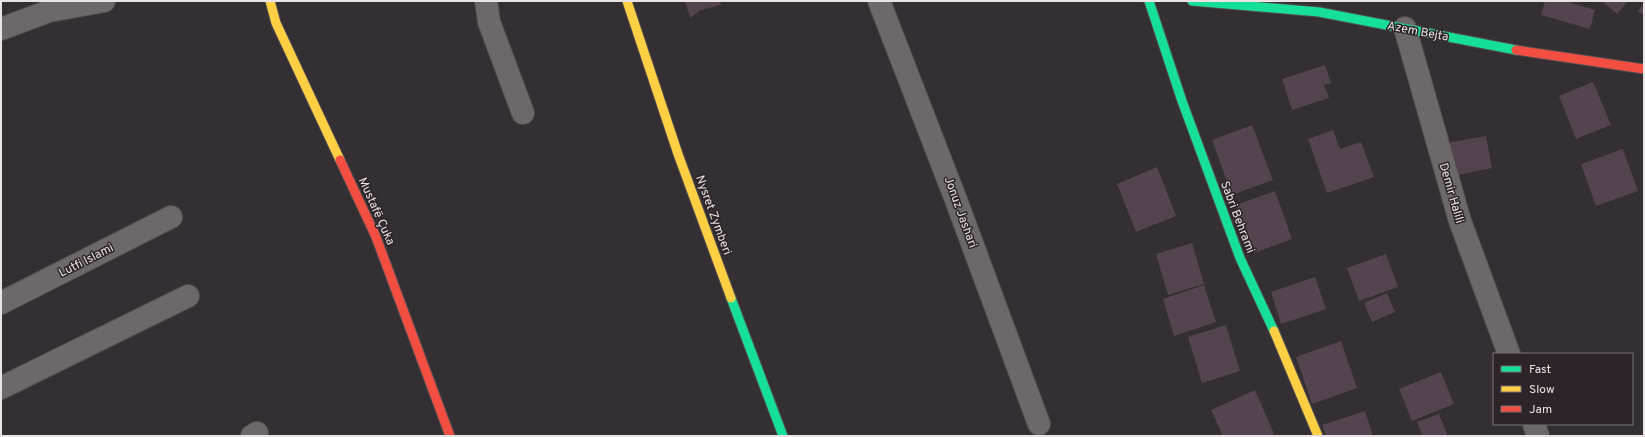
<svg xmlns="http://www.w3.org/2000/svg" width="1645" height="437" font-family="Overpass,sans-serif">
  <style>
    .building { fill: #54444f }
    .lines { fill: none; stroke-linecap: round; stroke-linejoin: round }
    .street-casing { stroke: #514d50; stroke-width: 24 }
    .fast-casing { stroke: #514d50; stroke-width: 11 }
    .slow-casing { stroke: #514d50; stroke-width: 11 }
    .jam-casing { stroke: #514d50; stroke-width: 11 }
    .street { stroke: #6d696b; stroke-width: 22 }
    .fast { stroke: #16e098; stroke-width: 9 }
    .slow { stroke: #ffcf43; stroke-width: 9 }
    .jam { stroke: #f24e42; stroke-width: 9 }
    .labels { text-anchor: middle; stroke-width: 3; stroke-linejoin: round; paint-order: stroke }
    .street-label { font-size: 12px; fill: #eae4e7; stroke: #2c2429 }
  </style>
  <rect width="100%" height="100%" fill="#342f32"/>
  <path class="building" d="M685 1H720L721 5 701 10 690 18Z
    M1545 1H1565L1595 10 1590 29 1541 15Z
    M1602 1H1628L1617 14Z
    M1644 2V15L1638 12Z
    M1325 65 1331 83 1324 85 1329 98 1292 110 1282 79Z
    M1593 82 1611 125 1576 139 1559 96Z
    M1252 125 1273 180 1232 195 1212 140Z
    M1333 130 1340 149 1361 142 1374 177 1327 193 1308 139Z
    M1486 136 1492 168 1452 176 1446 143Z
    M1623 149 1638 191 1596 206 1581 164Z
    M1157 167 1176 216 1136 232 1117 184Z
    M1275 191 1292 239 1254 253 1236 205Z
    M1192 243 1204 284 1168 295 1156 254Z
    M1386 254 1398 287 1359 301 1347 268Z
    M1315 277 1326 309 1281 324 1271 292Z
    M1204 285 1216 322 1174 336 1163 299Z
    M1387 293 1395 312 1372 322 1364 303Z
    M1226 325 1240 371 1202 383 1188 337Z
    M1341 341 1357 388 1312 404 1296 357Z
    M1441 372 1454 404 1412 421 1399 389Z
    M1255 390 1274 434 1270 436H1223L1211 410Z
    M1365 411 1373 436H1326L1322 425Z
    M1439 414 1447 434 1442 436H1422L1417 422Z"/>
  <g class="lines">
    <g class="street-casing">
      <path id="street" d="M486 1 489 22 523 113
        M879 1 956 200 1039 424
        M1405 28 1460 221 1509 354
        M1 29 49 11 104 1
        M1 303 171 217
        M1 388 188 296
        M1534 424 1538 436
        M252 436 257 433"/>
    </g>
    <g class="fast-casing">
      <path id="fast" d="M1149 1 1182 101 1240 258 1274 331
        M1192 1 1319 12 1516 50
        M731 298 783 436"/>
    </g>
    <g class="slow-casing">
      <path id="slow" d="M270 1 276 23 340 160
        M627 1 678 154 731 298
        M1274 331 1318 436"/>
    </g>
    <g class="jam-casing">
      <path id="jam" d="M1516 50 1644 69
        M340 160 376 237 450 436"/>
    </g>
    <use href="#street" class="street"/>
    <use href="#fast" class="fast"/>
    <use href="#slow" class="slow"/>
    <use href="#jam" class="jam"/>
  </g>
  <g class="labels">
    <g class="street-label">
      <text transform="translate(1418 31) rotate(11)" y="4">Azem Bejta</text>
      <text transform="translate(1452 193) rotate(74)" y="4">Demir Halili</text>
      <text transform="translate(377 211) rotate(66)" y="4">Mustafë Çuka</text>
      <text transform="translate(961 212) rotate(70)" y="4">Jonuz Jashari</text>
      <text transform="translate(714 215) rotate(70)" y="4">Nysret Zymberi</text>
      <text transform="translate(1238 217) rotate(69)" y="4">Sabri Behrami</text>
      <text transform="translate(86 260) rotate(-27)" y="4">Lutfi Islami</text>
    </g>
  </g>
  <rect width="1645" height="437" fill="none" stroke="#eae4e7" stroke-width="4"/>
  <rect x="1493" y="353" width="140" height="72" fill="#2c2429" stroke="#787175"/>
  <rect x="1501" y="366" width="20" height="6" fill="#16e098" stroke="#787175"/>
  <text x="1529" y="373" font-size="12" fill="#eae4e7">Fast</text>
  <rect x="1501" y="386" width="20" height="6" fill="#ffcf43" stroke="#787175"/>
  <text x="1529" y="393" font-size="12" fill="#eae4e7">Slow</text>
  <rect x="1501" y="406" width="20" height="6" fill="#f24e42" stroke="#787175"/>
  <text x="1529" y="413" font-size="12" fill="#eae4e7">Jam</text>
</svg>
